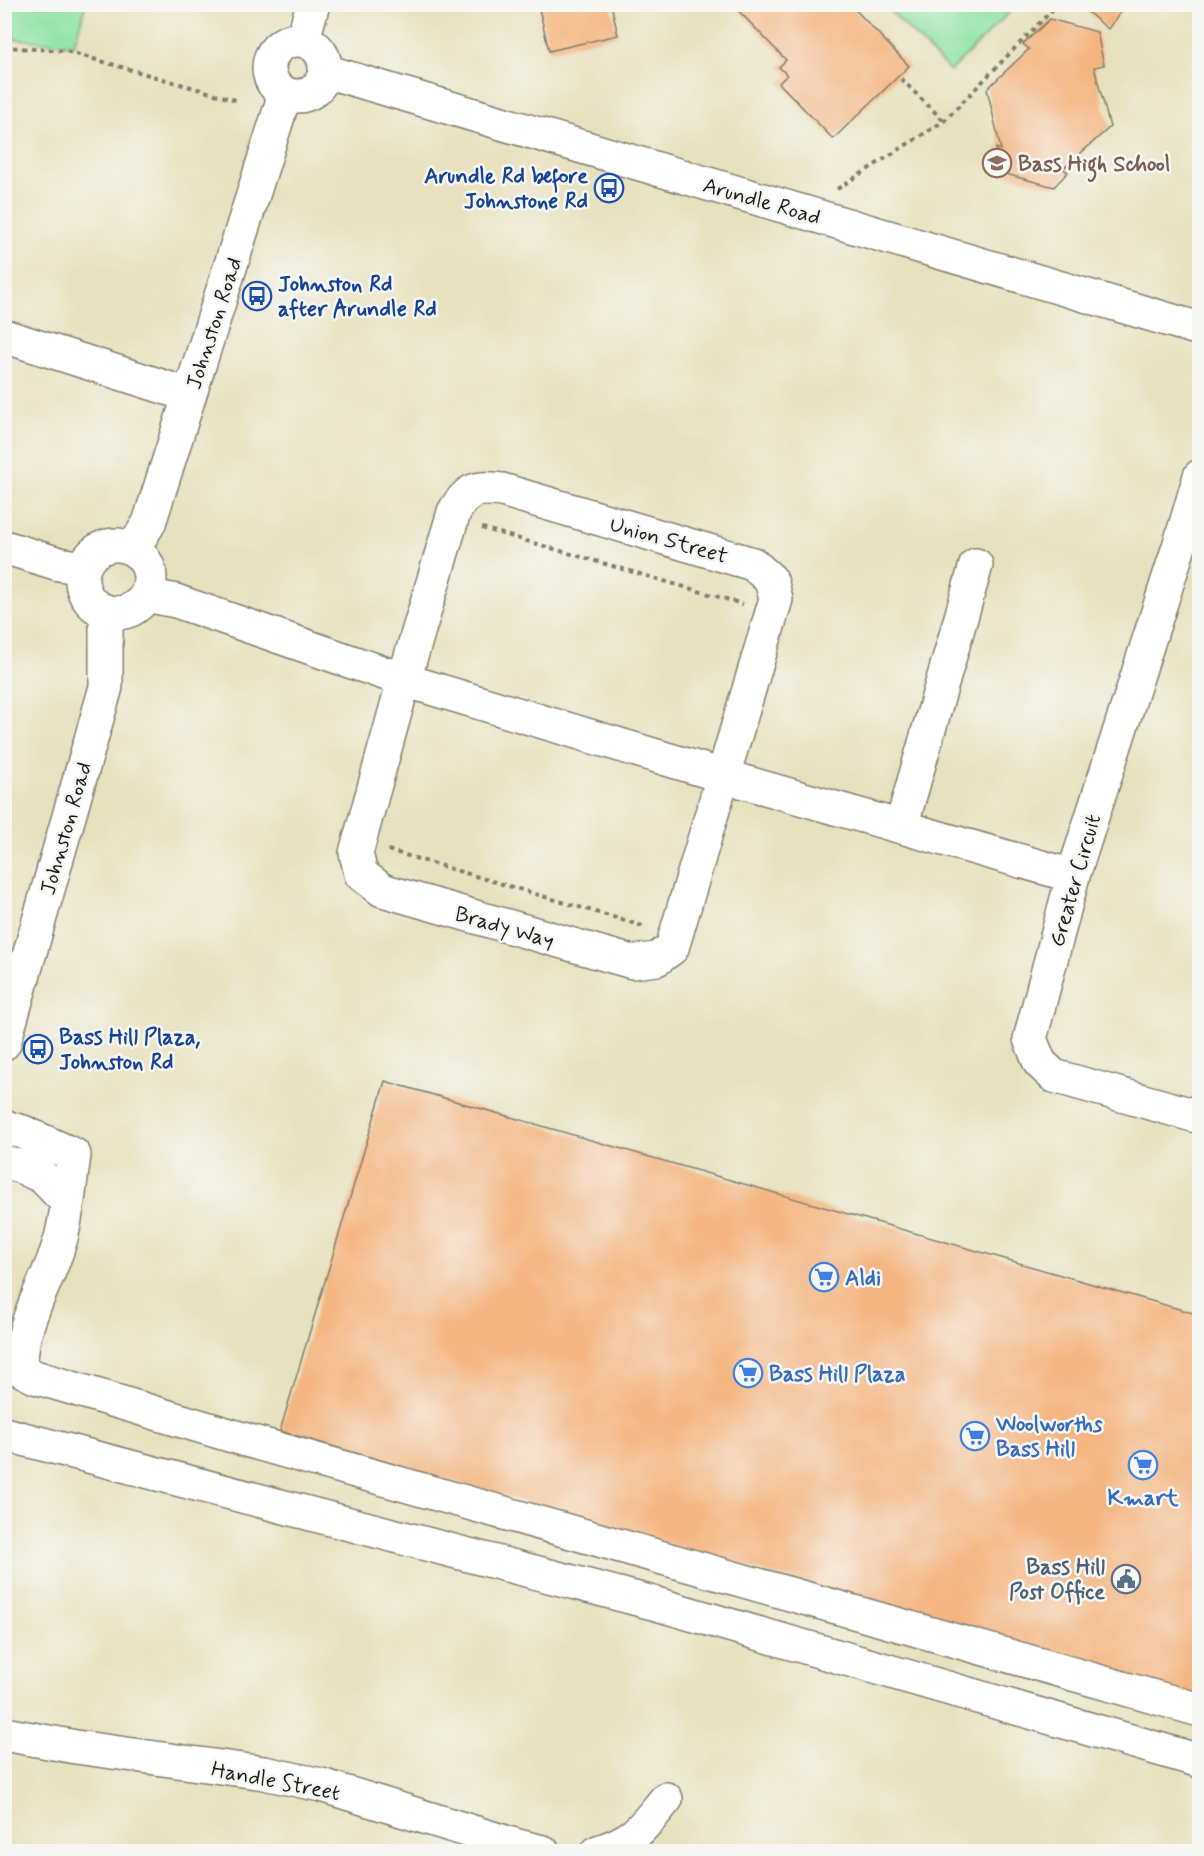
<svg xmlns="http://www.w3.org/2000/svg" width="1204" height="1856" font-family="Mynerve,sans-serif">
  <style>
    .green { fill: #8ce1a4; stroke: #547e60; stroke-width: 1.5 }
    .building { fill: #f4b581 }
    .lines { fill: none; stroke-linecap: round; stroke-linejoin: round }
    .minor-casing { stroke: #827e6e; stroke-width: 36 }
    .path { stroke: #827e6e; stroke-width: 4; stroke-dasharray: 4.5 4.5; stroke-linecap: butt }
    .minor { stroke: #fff; stroke-width: 33 }
    .labels { text-anchor: middle; stroke-width: 5; stroke-linejoin: round; paint-order: stroke }
    .education-label { font-size: 22px; font-weight: bold; fill: #785e54; stroke: #f6f6f2; text-anchor: start }
    .transit-label { font-size: 22px; font-weight: bold; fill: #164399; stroke: #f6f6f2; text-anchor: start }
    .street-label { font-size: 22px; fill: #1c1c1c; stroke: #f6f6f2 }
    .shop-label { font-size: 22px; font-weight: bold; fill: #366cbe; stroke: #f6f6f2; text-anchor: start }
    .service-label { font-size: 22px; font-weight: bold; fill: #4e5e75; stroke: #f6f6f2; text-anchor: end }
  </style>
  <rect width="100%" height="100%" fill="#f6f6f2"/>
  <filter id="ink" filterUnits="userSpaceOnUse"><feTurbulence type="fractalNoise" baseFrequency=".0167" numOctaves="2"/><feDisplacementMap in="SourceGraphic" scale="12" xChannelSelector="R" yChannelSelector="G"/><feConvolveMatrix kernelMatrix="1 2 1 2 8 2 1 2 1" color-interpolation-filters="sRGB"/></filter>
  <filter id="wash" filterUnits="userSpaceOnUse"><feTurbulence type="fractalNoise" baseFrequency=".008" numOctaves="4" result="noise"/><feDisplacementMap in="SourceGraphic" scale="24" xChannelSelector="R" yChannelSelector="G"/><feGaussianBlur stdDeviation="1.35" result="paint"/><feColorMatrix in="noise" values="0 0 0 0 0 0 0 0 0 0 0 0 0 0 0 0 0 1.4 0 .05"/><feComposite in="paint" operator="in"/></filter>
  <g filter="url(#wash)">
    <rect width="100%" height="100%" fill="#e8e1bf"/>
    <path class="green" d="M4 5 5 4 86 5 74 45 5 38Z
      M884 5H1017L950 71Z"/>
    <g id="blocks">
      <path class="building" d="M538 4H611L618 35 549 51Z
        M735 4H850L909 66 833 139 779 83 787 75 779 67 786 60 734 6Z
        M1078 4H1127L1108 29Z
        M1050 19 1097 32 1104 65 1094 67 1110 127 1063 169 1068 172 1054 187 1002 173 996 148 1001 150 987 89 1029 49 1023 44Z
        M385 1081 1200 1315V1698L280 1431Z"/>
    </g>
  </g>
  <g filter="url(#ink)">
    <use href="#blocks" fill-opacity="0" stroke="#827e6e" stroke-width="1.5"/>
    <g class="lines">
      <g class="minor-casing">
        <path id="minor" d="M303 39 313 4
          M269 68a28 28 0 1 1 56 0a28 28 0 1 1-56 0Z
          M325 71 1200 329
          M4 336 189 395
          M1200 476 1183 534 1073 876 1030 1039 1040 1063 1054 1076 1200 1117
          M82 579a34 34 0 1 1 68 0a34 34 0 1 1-68 0Z
          M4 547 59 564 84 568
          M133 549 149 523 285 94
          M146 595 176 601 404 680 723 776 672 948 657 959 632 962 382 890 361 874 356 853 404 680 454 512C468 488 476 487 502 490L753 564 771 580 776 599 723 776 1073 876
          M901 827 976 565
          M4 1043 106 687V611
          M4 1127 23 1132 74 1155C70 1182 68 1211 61 1238 49 1283 19 1321 21 1370L35 1377 246 1440 1200 1710
          M4 1162 22 1167 43 1177 67 1202
          M4 1434 653 1603 1200 1761
          M4 1734 76 1747 264 1773 321 1785 518 1846 543 1852
          M598 1852C636 1840 642 1828 666 1799"/>
      </g>
      <path class="path" d="M4 47 66 51 239 101
        M901 79 944 121
        M837 189 944 121 1058 4
        M482 528 743 604
        M388 850 646 927"/>
      <use href="#minor" class="minor"/>
    </g>
  </g>
  <defs>
    <g id="school-ring" transform="scale(1.5)"><circle r="9.5" fill="#f6f6f2" stroke="#8d6e63" stroke-width="1.5"/><path d="M0-5L7-2L0 1L-7-2ZM-4 1L0 2.5L4 1V4Q0 6-4 4Z" fill="#8d6e63"/></g>
    <g id="bus-ring" transform="scale(1.5)"><circle r="9.5" fill="#f6f6f2" stroke="#1a4fb4" stroke-width="1.5"/><path d="M-5-6H5V4H4V6H2V4H-2V6H-4V4H-5ZM-3.5-4V0h7V-4ZM-3.5 1.2v1.5H-2V1.2ZM2 1.2v1.5H3.5V1.2Z" fill="#1a4fb4"/></g>
    <g id="supermarket-ring" transform="scale(1.5)"><circle r="9.5" fill="#f6f6f2" stroke="#3f7fe0" stroke-width="1.5"/><path d="M-6-5.5h2.5l.6 2H6L4.5 2H-2.5L-4.4-4H-6ZM-1.5 3.2a1.3 1.3 0 1 0 .1 0ZM3 3.2a1.3 1.3 0 1 0 .1 0Z" fill="#3f7fe0"/></g>
    <g id="civic-ring" transform="scale(1.5)"><circle r="9.5" fill="#f6f6f2" stroke="#5c6f8a" stroke-width="1.5"/><path d="M-.6-6.5H3V-4.5H.6V-3L4-1V1h2V6H-6V1h2V-1L-.6-3ZM-1.2 2.5V6h2.4V2.5Z" fill="#5c6f8a"/></g>
  </defs>
  <g fill-rule="evenodd">
    <use href="#school-ring" x="997" y="163"/>
    <use href="#bus-ring" x="609" y="188"/>
    <use href="#bus-ring" x="257" y="296"/>
    <use href="#bus-ring" x="38" y="1049"/>
    <use href="#supermarket-ring" x="824" y="1277"/>
    <use href="#supermarket-ring" x="748" y="1373"/>
    <use href="#supermarket-ring" x="975" y="1436"/>
    <use href="#supermarket-ring" x="1143" y="1465"/>
    <use href="#civic-ring" x="1126" y="1579"/>
  </g>
  <g class="labels">
    <g class="education-label">
      <text x="1018" y="171">Bass High School</text>
    </g>
    <g class="transit-label">
      <text x="588" y="183" text-anchor="end">Arundle Rd before<tspan x="588" dy="25">Johnstone Rd</tspan></text>
      <text x="278" y="291">Johnston Rd<tspan x="278" dy="25">after Arundle Rd</tspan></text>
      <text x="59" y="1044">Bass Hill Plaza,<tspan x="59" dy="25">Johnston Rd</tspan></text>
    </g>
    <g class="street-label">
      <text transform="translate(762 200) rotate(16)" y="8">Arundle Road</text>
      <text transform="translate(213 323) rotate(-72)" y="8">Johnston Road</text>
      <text transform="translate(669 539) rotate(16)" y="8">Union Street</text>
      <text transform="translate(65 828) rotate(-74)" y="8">Johnston Road</text>
      <text transform="translate(1074 880) rotate(-74)" y="8">Greater Circuit</text>
      <text transform="translate(505 926) rotate(16)" y="8">Brady Way</text>
      <text transform="translate(276 1780) rotate(11)" y="8">Handle Street</text>
    </g>
    <g class="shop-label">
      <text x="845" y="1285">Aldi</text>
      <text x="769" y="1381">Bass Hill Plaza</text>
      <text x="996" y="1431">Woolworths<tspan x="996" dy="25">Bass Hill</tspan></text>
      <text x="1143" y="1505" text-anchor="middle">Kmart</text>
    </g>
    <g class="service-label">
      <text x="1105" y="1574">Bass Hill<tspan x="1105" dy="25">Post Office</tspan></text>
    </g>
  </g>
  <rect width="1204" height="1856" fill="none" stroke="#f6f6f2" stroke-width="24"/>
</svg>
